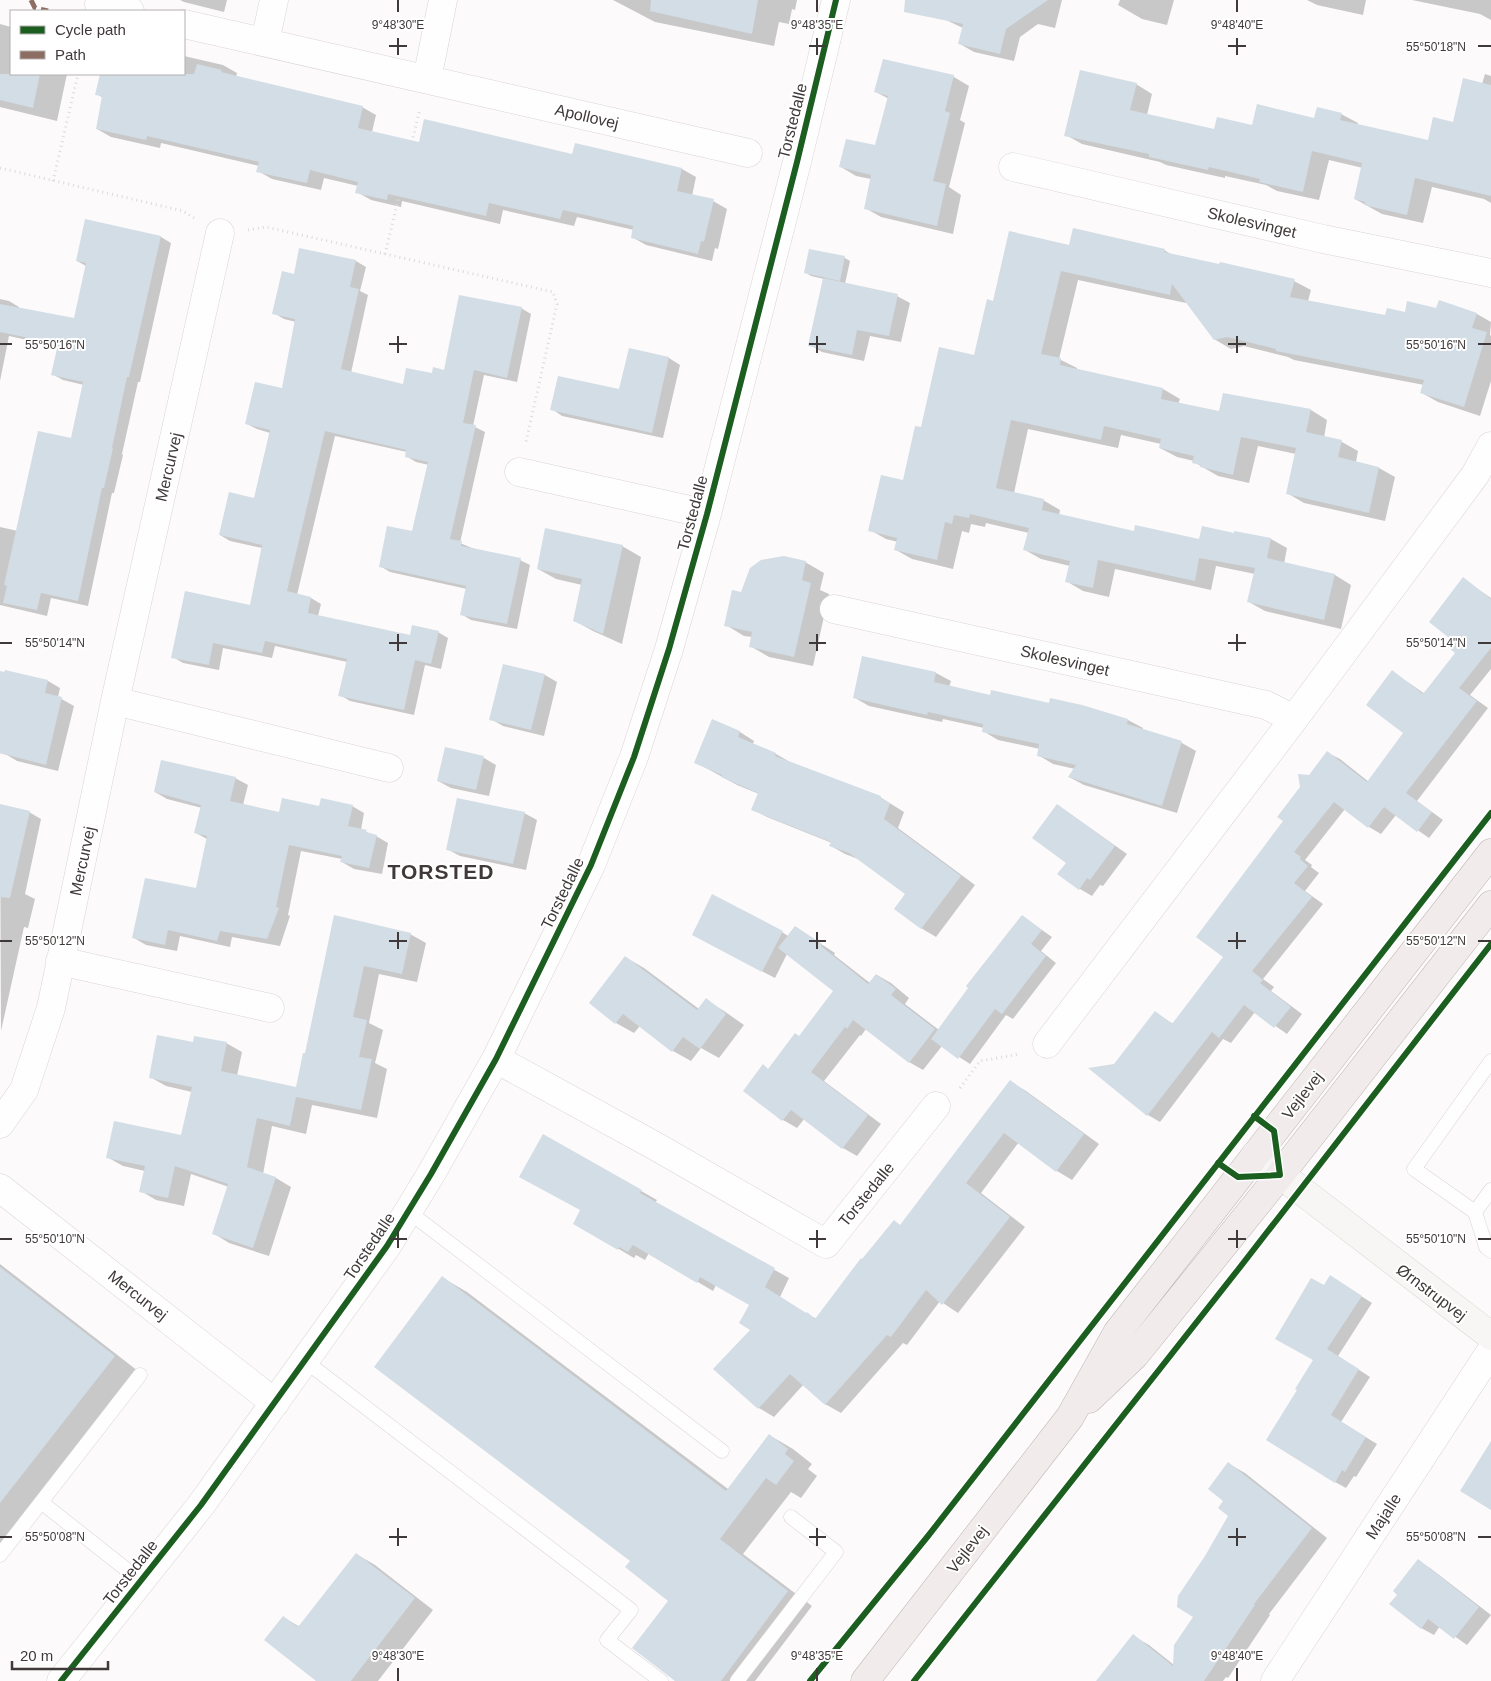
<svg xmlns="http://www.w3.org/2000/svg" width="1491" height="1681" font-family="Arial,sans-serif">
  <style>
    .shadow { fill: #0003 }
    .building { fill: #d2dde6 }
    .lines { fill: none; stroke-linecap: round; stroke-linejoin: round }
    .lane-casing { stroke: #dad5d5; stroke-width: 15 }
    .street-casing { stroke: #dad5d5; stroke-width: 29 }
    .secondary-casing { stroke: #dad5d5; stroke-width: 29 }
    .primary-casing { stroke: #c1b5b6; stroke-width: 29 }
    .path { stroke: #dbdbdb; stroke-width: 3; stroke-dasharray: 1 4; stroke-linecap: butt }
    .lane { stroke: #fffefe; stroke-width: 14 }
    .street { stroke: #fffefe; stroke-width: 28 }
    .secondary { stroke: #f8f5f5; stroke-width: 28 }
    .primary { stroke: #f1ebec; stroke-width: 28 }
    .quiet { stroke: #8d6e63; stroke-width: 5; stroke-dasharray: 10 5; stroke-linecap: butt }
    .cycleway-casing { stroke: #fff; stroke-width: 9 }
    .cycleway { stroke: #1b5e20; stroke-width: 6 }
    .ticks { fill: none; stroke: #403939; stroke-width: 2 }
    .labels { text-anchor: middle; stroke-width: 4; stroke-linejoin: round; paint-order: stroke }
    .street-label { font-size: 16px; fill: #403939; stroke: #fff }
    .district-label { font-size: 21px; font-weight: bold; letter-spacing: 1px; fill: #403939; stroke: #fff }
    .ticks-label { font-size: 12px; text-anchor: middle; fill: #403939; stroke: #fff; stroke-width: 4; stroke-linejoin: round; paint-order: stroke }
  </style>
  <rect width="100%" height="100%" fill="#fcfafa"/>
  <path class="shadow" d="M180 0H227L224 12 184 2Z
    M613 0H797L795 10 792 9 789 24 779 22 774 46 655 22Z
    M950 0H1062L1055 28 1038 24 1020 37 1014 61 974 52 960 44 963 28 946 20Z
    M1120 0H1174L1167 25 1142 19 1118 5Z
    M1307 0H1366L1363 15 1317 5Z
    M1412 0H1491V20L1480 14Z
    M0 24 11 27V74H67L57 121 0 107Z
    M184 56 223 65 237 73 236 77 362 107 376 115 372 132 420 143 573 155 682 169 696 177 692 196 713 201 727 209 718 249 715 248 712 261 646 245 632 237 634 230 577 217 574 226 503 210 500 224 402 201 401 207 371 200 357 192 358 186 324 178 321 190 272 179 258 171 259 166 161 143 160 148 111 137 97 129 103 98 97 94 101 74H184Z
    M884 60 954 77 969 86 960 120 965 123 949 187 961 195 953 234 881 217 865 208 871 179 856 176 841 167 876 147 889 99 876 92Z
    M1485 74 1491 76V203L1484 199 1432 187 1423 223 1382 214 1355 199 1363 168 1329 160 1319 200 1277 191 1266 185 1225 176V178L1166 165 1160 162 1082 144 1066 135 1136 84 1152 94 1147 115 1215 131 1315 119 1341 114 1358 123 1357 125 1429 142 1454 124 1482 84Z
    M86 221 161 237 171 243 140 382H138L122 454 123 455 114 493H112L88 606 51 598 47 616 0 605V527L18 531 72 440 84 385 63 380 52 374 59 347 9 336 0 381V299L9 301 19 307V308L75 319 86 266 77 261Z
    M1070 247 1164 250 1174 256 1294 281 1311 290 1308 301 1386 316 1437 310 1439 302 1477 314 1491 322 1490 335 1491 336V381L1480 416 1438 402 1422 393 1424 385 1294 360 1288 357 1244 346 1231 349 1214 339 1187 301 1186 303 1078 280 1059 359 1077 368V370L1163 389 1180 399 1178 404 1220 413 1224 394 1311 410 1327 420 1324 438 1342 442 1358 451 1356 462 1379 468 1395 477 1385 521 1304 503 1287 493 1296 454 1258 446 1249 483 1218 476 1194 462V461L1177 457 1160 448 1161 444 1121 435 1118 448 1028 429 1014 493 1043 500 1060 510 1059 515 1135 533 1200 540 1235 535 1271 539 1287 548 1284 564 1335 575 1351 585 1341 629 1265 611 1249 602 1255 574 1216 566 1211 590 1115 569 1109 597 1083 591 1066 581 1070 566 1041 559 1025 550 1029 533 986 523 985 527 971 524 969 533 962 531 953 569 912 559 896 550 898 542 886 539 870 530 904 481 922 429 975 356 994 302Z
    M810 250 845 258 850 261 845 284 897 296 910 303 901 342 870 336 864 361 822 352 810 345 824 279 811 276 805 272Z
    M356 261 366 267 360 291 368 295 351 373 404 385 444 371 521 308 531 314 517 382 484 375 473 426 485 432 460 543 472 548 520 560 530 565 517 629 471 620 461 614 467 589 390 572 380 566 413 532 429 465 416 462 406 456 407 452 335 436 297 595 311 598 321 604 318 616 411 637 438 632 448 638 441 669 425 665 414 715 350 701 340 695 347 662 275 646 272 658 223 648 219 670 183 663 173 657 251 606 262 548 230 541 220 535 254 500 270 433 257 429 247 424 283 390 296 322 284 319 274 313 295 275Z
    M630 350 669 358 680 365 663 438 562 416 552 409 620 390Z
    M622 546 641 557 622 644 593 631 575 621 582 585 556 579 538 569Z
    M805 562 824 573 820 590 829 594 813 666 769 657 750 646 752 637 744 636 726 625 742 594Z
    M1463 579 1491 598V669L1470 695 1488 708 1417 801 1443 820 1429 838 1396 815 1381 834 1369 827 1345 809 1305 860 1312 865 1311 867 1319 873 1305 891 1323 904 1263 979 1274 987 1271 991 1302 1014 1287 1034 1255 1012 1231 1043 1223 1039 1160 1122 1148 1115 1091 1069 1114 1066 1155 1012 1173 1024 1225 957 1285 821 1310 777 1328 753 1340 759 1369 782 1405 733 1393 672 1425 694 1457 652 1455 640Z
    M863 658 936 673 951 681 949 687 991 696 1050 705 1082 706 1128 720 1143 728 1142 730 1182 743 1196 751 1177 813 1084 785 1069 777 1075 769 1053 764 1038 755 1040 749 998 740 983 731 984 728 943 719 942 722 869 706 855 698Z
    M504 665 545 675 557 682 544 736 503 726 491 719Z
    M48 681 60 688 58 697 74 706 58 771 17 761 7 755 0 753V694Z
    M712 721 740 732 754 741 753 744 776 754 790 762 880 797 904 812 898 828 975 885 936 937 921 928 907 894 858 859 845 854 831 846 832 843 767 817 752 809 759 794 737 785 695 762Z
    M484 758 496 765 489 796 451 788 438 781Z
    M235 778 248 785 243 805 280 813 320 807 352 806 364 813 361 830 376 836 388 843 382 874 354 869 342 862V859L301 851 288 915 290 916 280 946 232 937 230 947 180 936 177 951 146 945 134 938 197 890 207 839 196 833 202 808 167 799 155 792Z
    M0 805 29 812 41 819 25 894 35 899 28 928 24 927 1 1031Z
    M1057 806 1069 813 1127 854 1103 886 1100 885 1092 896 1080 889 1067 862Z
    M524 813 537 820 526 870 460 856 447 849Z
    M1022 916 1052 937 1041 951 1056 963 1013 1019 1006 1015 970 1064 942 1046 923 1070 909 1062 866 1029 861 1036 860 1035 824 1081 881 1124 857 1156 843 1148 805 1118 797 1128 783 1120 745 1091 763 1066 769 1070 799 1037 835 991 787 954 775 978 705 941 782 932 788 936 795 927 835 953 834 955 870 983 877 975 891 983 909 998 905 1004 939 1030Z
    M335 917 410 934 426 943 417 982 379 974 369 1023 383 1030 375 1063 387 1069 377 1118 312 1105 306 1134 272 1126 263 1174 276 1178 291 1187 269 1256 229 1243 213 1233 229 1187 191 1174 184 1206 156 1200 141 1191 145 1171 123 1166 107 1157 182 1137 192 1092 166 1086 150 1077 194 1043H226L242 1052 237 1076 297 1088 306 1055Z
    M625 957 644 968 699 1009 706 1000 724 1011 744 1025 719 1058 701 1048 691 1061 673 1051 640 1026 634 1033 616 1023 590 1003Z
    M1011 1082 1026 1091 1099 1144 1072 1180 1057 1171 1019 1142 981 1193 1025 1227 958 1313 940 1301 907 1345 903 1343 841 1413 825 1404 804 1384 774 1417 759 1408 714 1369 752 1329 751 1305 716 1285 713 1291 649 1253 645 1260 636 1255 634 1258 575 1223 582 1210 543 1135 657 1200 655 1203 789 1278 780 1297 807 1314 817 1319 901 1226Z
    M0 1264 138 1371 0 1548Z
    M443 1278 467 1292 728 1489 769 1435 793 1449 812 1464 808 1469 817 1476 801 1498 791 1492 743 1554 812 1606 755 1681H677L669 1600 632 1561Z
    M1341 1283 1372 1303 1338 1356 1370 1377 1341 1422 1377 1444 1356 1477 1354 1476 1346 1488 1335 1482 1299 1390 1314 1360 1324 1286Z
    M1229 1464 1245 1473 1327 1538 1269 1614 1270 1615 1228 1678 1226 1677 1223 1681H1097L1133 1636 1149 1645 1174 1665 1195 1617 1207 1557 1230 1515 1225 1501Z
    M356 1554 375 1565 433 1610 378 1681H319L283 1617 300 1627Z
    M1418 1561 1430 1568 1491 1615 1467 1645 1440 1626 1434 1635 1421 1628 1399 1594Z"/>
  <path class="building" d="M651 0H758L752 34 650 11Z
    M905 0H1048L1006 29 1000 54 958 44 963 24 904 12Z
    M883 59 954 75 945 111 950 113 933 181 946 184 937 226 864 209 871 175 839 167 846 139 875 145 888 96 874 92Z
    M197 64 222 70 221 72 363 106 358 128 419 142 424 119 572 154 575 143 682 168 677 191 714 199 704 242 701 241 698 254 631 238 633 226 563 210 560 219 489 203 486 216 388 194 387 200 355 193 358 182 310 170 307 183 256 172 259 162 147 136 146 140 96 129 102 96 95 95 100 74H194Z
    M1080 70 1137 83 1130 110 1214 129 1217 117 1252 125 1257 104 1314 118 1317 107 1342 113 1340 120 1428 140 1433 117 1453 122 1463 78 1491 85V196L1415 178 1407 215 1364 205 1365 202 1354 199 1362 163 1312 151 1303 192 1259 182 1260 179 1209 167 1208 170 1149 157V154L1064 136Z
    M0 74H40L33 108 0 100Z
    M85 219 161 236 129 377H127L112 448H113L104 488H102L78 601 41 593 37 610 3 603 7 586 4 585 38 431 71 438 83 382 51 375 58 344 0 332V304L74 318 86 263 76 261Z
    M1073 228 1165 249 1164 252 1219 264 1220 262 1295 279 1290 297 1385 315 1387 308 1405 312 1407 301 1436 308 1439 300 1477 313 1472 328 1487 332 1464 407 1420 393 1424 380 1276 351V349L1227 337 1214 340 1172 284 1170 295 1061 271 1041 354 1061 358 1060 365 1163 388 1161 399 1219 411 1223 393 1311 409 1306 432 1342 440 1338 457 1379 467 1369 513 1286 494 1296 448 1241 437 1233 475 1200 467 1201 465 1192 463 1194 456 1159 448 1161 439 1104 426 1101 440 1011 420 996 488 1044 499 1042 510 1134 531 1135 525 1199 539 1202 526 1234 533V531L1271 538 1267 558 1335 574 1324 620 1247 602 1255 568 1199 558 1195 581 1098 560 1093 588 1065 582 1070 561 1023 550 1029 528 970 514 969 518 954 515 952 524 945 522 937 560 894 550 897 538 868 531 881 475 903 480 915 426 921 427 939 347 974 355 987 299 993 301 1009 231 1069 245Z
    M299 248 356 260 350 287 359 289 341 369 403 384 406 368 432 373 433 367 444 370 459 295 522 307 507 378 474 370 463 423 476 425 450 539 462 541 461 546 521 558 507 624 460 615 466 586 379 567 387 526 412 531 428 462 405 457 406 450 325 431 287 591 311 597 308 613 410 635 412 625 439 631 431 664 415 660 404 710 338 696 347 659 265 641 262 653 213 643 209 665 171 658 185 591 250 605 262 545 219 535 229 492 254 498 270 430 245 424 255 382 282 388 295 319 272 314 282 271 294 274Z
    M809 249 845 256 840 281 804 273Z
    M823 278 898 294 889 336 857 330 852 355 808 346Z
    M629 348 669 357 652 433 550 410 558 376 619 389Z
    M545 528 623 545 603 634 573 621 582 579 537 569Z
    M784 556 806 561 802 580 811 583 794 657 749 647 752 632 724 626 732 590 741 592 750 568 761 560Z
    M1463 577 1491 599V648L1459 688 1477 701 1406 793 1432 812 1417 832 1384 807 1368 828 1334 802 1294 852 1301 857 1300 859 1308 866 1294 883 1312 897 1252 971 1263 980 1260 983 1291 1007 1274 1028 1244 1005 1219 1038 1212 1032 1147 1116 1088 1068 1114 1064 1155 1011 1172 1024 1223 957 1196 937 1283 821 1277 817 1300 787 1298 774 1309 775 1327 751 1367 782 1403 733 1366 705 1392 670 1423 694 1455 653 1448 647 1453 641 1429 622Z
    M862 656 936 672 934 682 990 695 991 690 1049 703 1050 698 1082 705 1128 719 1127 724 1182 741 1162 806 1068 777 1076 765 1037 756 1039 744 982 732 983 724 928 712 927 715 853 698Z
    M503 664 545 674 531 730 489 720Z
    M5 670 48 680 45 693 62 697 46 765 0 753V671L4 672Z
    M712 719 740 731 738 737 776 753 775 756 881 796 880 798 890 803 884 819 961 876 921 929 894 909 905 894 849 853 829 846 831 842 751 810 758 793 721 777 722 775 694 763Z
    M445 747 484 756 476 790 437 781Z
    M161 760 236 777 230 801 279 812 282 798 319 806 321 798 353 805 348 826 367 830 366 832 377 835 369 868 340 862 342 856 289 845 276 907 279 908 267 939 220 931 217 941 168 930 165 945 132 938 145 878 196 888 207 836 194 833 201 805 154 792Z
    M457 798 525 812 513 864 446 850Z
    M0 804 30 811 10 898 0 897Z
    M1057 804 1115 846 1090 880 1087 878 1079 890 1057 874 1066 863 1032 838Z
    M712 894 783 931 762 972 692 935Z
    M334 915 411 933 402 974 364 966 353 1017 367 1020 359 1057 372 1059 361 1110 296 1097 290 1126 257 1118 247 1167 276 1177 253 1248 212 1234 228 1184 175 1166 168 1198 139 1192 145 1166 106 1158 114 1121 181 1135 192 1087 149 1078 157 1035 193 1042 194 1036 227 1042 221 1071 296 1087 303 1053H305Z
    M1022 915 1042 930 1031 944 1046 956 1002 1014 995 1009 958 1059 931 1039 968 988 966 986Z
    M795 926 822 944 821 946 868 984 876 974 896 989 891 995 935 1029 909 1063 853 1020 847 1029 845 1027 811 1072 868 1115 842 1149 791 1110 782 1121 743 1091 763 1064 768 1069 795 1033 799 1036 833 991 778 948Z
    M625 956 697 1010 706 998 726 1014 700 1049 683 1037 672 1052 623 1014 615 1024 589 1003Z
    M1010 1080 1084 1134 1056 1172 1004 1133 966 1183 1010 1217 942 1305 926 1290 891 1337 887 1335 825 1405 790 1374 758 1409 713 1369 750 1330 739 1323 749 1305 700 1277 697 1283 633 1245 628 1252 619 1247 618 1250 573 1224 580 1210 519 1177 543 1134 642 1190 640 1193 775 1268 765 1287 806 1313 807 1312 815 1319 861 1258 862 1259 894 1220 900 1225Z
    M0 1267 115 1356 0 1503Z
    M1330 1275 1362 1296 1327 1349 1359 1369 1331 1415 1366 1437 1345 1472 1342 1470 1335 1483 1266 1440 1297 1390 1295 1389 1313 1360 1275 1339 1311 1278 1324 1285Z
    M442 1276 726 1491 769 1434 788 1449 785 1454 794 1461 776 1485 766 1478 720 1539 788 1591 721 1681H675L632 1648 668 1601 625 1567 630 1561 374 1367Z
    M1491 1441V1510L1460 1491Z
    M1228 1462 1312 1528 1254 1604 1255 1605 1204 1681H1096L1133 1634 1173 1666 1174 1645 1193 1617 1177 1607 1178 1596 1205 1556 1228 1516 1218 1508 1223 1501 1208 1489Z
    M356 1553 415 1598 351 1681H316L264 1640 283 1616 298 1627Z
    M1418 1559 1479 1607 1454 1639 1428 1619 1421 1629 1389 1604 1397 1595 1393 1591Z"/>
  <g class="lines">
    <g class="lane-casing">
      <path id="lane" d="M1491 1061 1414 1169 1475 1212 1486 1247 1491 1251
        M409 1212 722 1451
        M1475 1212 1491 1190
        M305 1361 631 1610 607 1640 661 1681
        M41 1502 141 1581
        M0 1555 140 1375
        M737 1681 836 1552 791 1517"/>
    </g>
    <g class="street-casing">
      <path id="street" d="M99 4 130 11
        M184 24 748 153
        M265 42 274 0
        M427 79 443 0
        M1013 167 1323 239 1491 273
        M519 472 707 514
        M834 609 1266 705 1294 719
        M115 701 389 768
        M60 961 270 1008
        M1047 1044 1294 719 1475 475 1491 446
        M496 1059 657 1147 826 1244 936 1106
        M0 1124 24 1090 51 1008 115 701 220 233
        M0 1188 275 1403
        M61 1681 201 1505 387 1246 431 1174 496 1059 591 865 634 757 669 649 707 514 797 162 836 0
        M1275 1681 1491 1351"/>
    </g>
    <g class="secondary-casing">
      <path id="secondary" d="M1255 1155 1491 1336"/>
    </g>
    <g class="primary-casing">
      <path id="primary" d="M1089 1399 1135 1355 1280 1175 1491 905
        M865 1681 1070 1417 1117 1333 1491 853"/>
    </g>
    <path class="path" d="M0 168 183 211 194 218
      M53 181 78 74
      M248 230 266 227 553 292 557 304 526 442
      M385 254 420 109
      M960 1088 980 1061 1020 1054"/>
    <use href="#lane" class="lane"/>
    <use href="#street" class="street"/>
    <use href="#secondary" class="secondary"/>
    <use href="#primary" class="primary"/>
    <path class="quiet" d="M31 0 35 8 48 11"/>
    <g class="cycleway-casing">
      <path id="cycleway" d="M1218 1163 1238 1177 1280 1175 1274 1131 1254 1116
        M61 1681 201 1505 387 1246 431 1174 496 1059 591 865 634 757 669 649 707 514 797 162 836 0
        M810 1681 928 1536 1491 813
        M914 1681 1237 1271 1491 944"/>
    </g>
    <use href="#cycleway" class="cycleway"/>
  </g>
  <path class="ticks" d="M398 0V12M817 0V12M1237 0V12M398 38V55M817 38V55M1237 38V55M389 46H407M809 46H826M1228 46H1246M1478 46H1491M398 336V353M817 336V353M1237 336V353M0 344H12M389 344H407M809 344H826M1228 344H1246M1478 344H1491M398 634V651M817 634V651M1237 634V651M0 643H12M389 643H407M809 643H826M1228 643H1246M1478 643H1491M398 932V949M817 932V949M1237 932V949M0 941H12M389 941H407M809 941H826M1228 941H1246M1478 941H1491M398 1230V1248M817 1230V1248M1237 1230V1248M0 1239H12M389 1239H407M809 1239H826M1228 1239H1246M1478 1239H1491M398 1528V1546M817 1528V1546M1237 1528V1546M0 1537H12M389 1537H407M809 1537H826M1228 1537H1246M1478 1537H1491M398 1668V1681M817 1668V1681M1237 1668V1681"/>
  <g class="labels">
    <g class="street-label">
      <text transform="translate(587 116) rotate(13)" y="6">Apollovej</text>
      <text transform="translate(792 121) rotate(-76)" y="6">Torstedalle</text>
      <text transform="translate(1252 222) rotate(13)" y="6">Skolesvinget</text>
      <text transform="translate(168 467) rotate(-77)" y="6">Mercurvej</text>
      <text transform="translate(692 513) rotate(-75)" y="6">Torstedalle</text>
      <text transform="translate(1065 660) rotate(13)" y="6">Skolesvinget</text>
      <text transform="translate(82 861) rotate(-78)" y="6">Mercurvej</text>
      <text transform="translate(562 893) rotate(-64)" y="6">Torstedalle</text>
      <text transform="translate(1302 1095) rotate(-52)" y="6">Vejlevej</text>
      <text transform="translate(866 1194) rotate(-51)" y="6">Torstedalle</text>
      <text transform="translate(369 1246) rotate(-56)" y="6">Torstedalle</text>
      <text transform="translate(1432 1292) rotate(37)" y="6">Ørnstrupvej</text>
      <text transform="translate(138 1295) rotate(38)" y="6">Mercurvej</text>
      <text transform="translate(1383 1516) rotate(-57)" y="6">Majalle</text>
      <text transform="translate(967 1549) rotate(-52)" y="6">Vejlevej</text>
      <text transform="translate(130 1572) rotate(-52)" y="6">Torstedalle</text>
    </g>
    <g class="district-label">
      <text x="441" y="879">TORSTED</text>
    </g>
  </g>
  <g class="ticks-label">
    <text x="398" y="29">9°48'30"E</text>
    <text x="817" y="29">9°48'35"E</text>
    <text x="1237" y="29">9°48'40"E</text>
    <text x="1436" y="51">55°50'18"N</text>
    <text x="55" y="349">55°50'16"N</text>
    <text x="1436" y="349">55°50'16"N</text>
    <text x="55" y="647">55°50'14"N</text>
    <text x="1436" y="647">55°50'14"N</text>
    <text x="55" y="945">55°50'12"N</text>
    <text x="1436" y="945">55°50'12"N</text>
    <text x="55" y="1243">55°50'10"N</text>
    <text x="1436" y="1243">55°50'10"N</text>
    <text x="55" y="1541">55°50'08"N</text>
    <text x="1436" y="1541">55°50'08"N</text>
    <text x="398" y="1660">9°48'30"E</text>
    <text x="817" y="1660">9°48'35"E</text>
    <text x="1237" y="1660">9°48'40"E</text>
  </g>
  <rect x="10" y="10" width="175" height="65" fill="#ffffff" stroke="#b3b0b0"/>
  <rect x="20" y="26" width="25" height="8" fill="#1b5e20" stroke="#b3b0b0"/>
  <text x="55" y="35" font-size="15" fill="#403939">Cycle path</text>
  <rect x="20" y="51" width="25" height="8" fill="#8d6e63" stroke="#b3b0b0"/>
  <text x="55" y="60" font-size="15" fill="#403939">Path</text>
  <path d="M12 1661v8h96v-8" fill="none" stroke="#403939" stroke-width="2.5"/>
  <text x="20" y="1661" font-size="15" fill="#403939" stroke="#ffffff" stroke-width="4" paint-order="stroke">20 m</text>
</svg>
